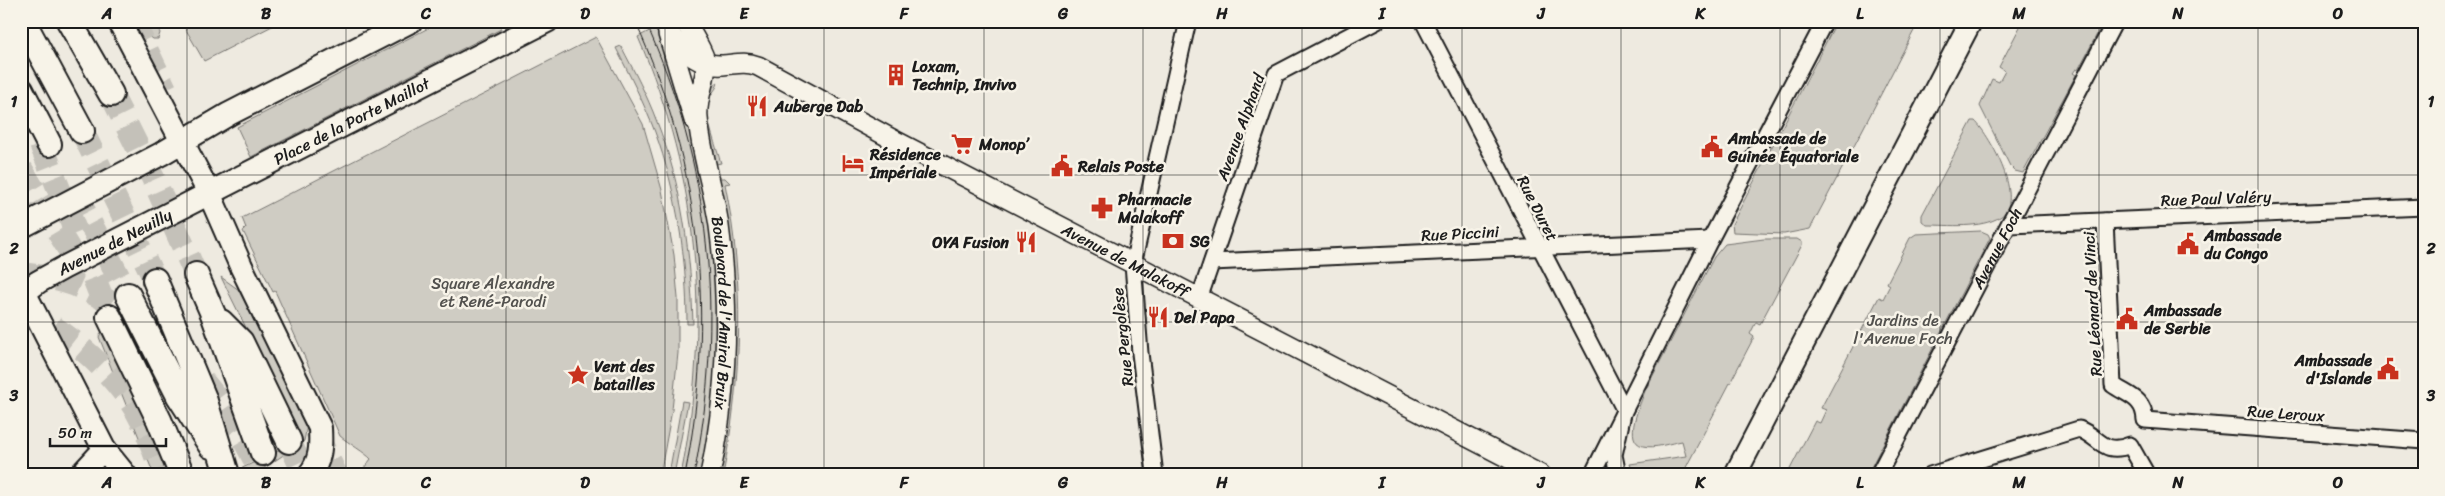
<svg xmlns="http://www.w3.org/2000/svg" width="2445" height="496" font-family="Sriracha,sans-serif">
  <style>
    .green { fill: #cfccc3; stroke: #767470 }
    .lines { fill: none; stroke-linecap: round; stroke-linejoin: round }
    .primary-tunnel { stroke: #c4c1b9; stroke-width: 22; stroke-dasharray: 22 11; stroke-linecap: butt }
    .trunk-tunnel { stroke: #c4c1b9; stroke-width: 24; stroke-dasharray: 24 12; stroke-linecap: butt }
    .minor-casing { stroke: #1c1c1c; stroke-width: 19 }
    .tertiary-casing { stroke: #1c1c1c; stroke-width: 22 }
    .secondary-casing { stroke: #1c1c1c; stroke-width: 25 }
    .primary-casing { stroke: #1c1c1c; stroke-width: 26 }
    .trunk-casing { stroke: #1c1c1c; stroke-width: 28 }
    .minor { stroke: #f7f3e8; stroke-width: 15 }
    .tertiary { stroke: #f7f3e8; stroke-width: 19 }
    .secondary { stroke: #f7f3e8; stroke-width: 21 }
    .primary { stroke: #f7f3e8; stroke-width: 22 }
    .trunk { stroke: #f7f3e8; stroke-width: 24 }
    .tram { stroke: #1c1c1c; stroke-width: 1 }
    .grid { fill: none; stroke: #1c1c1c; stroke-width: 1; stroke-opacity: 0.55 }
    .labels { text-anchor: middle; stroke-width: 5; stroke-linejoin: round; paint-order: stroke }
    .poi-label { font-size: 16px; font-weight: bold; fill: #1c1c1c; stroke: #f7f3e8; text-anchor: start }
    .street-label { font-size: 16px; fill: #1c1c1c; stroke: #f7f3e8 }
    .park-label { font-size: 16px; fill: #52514e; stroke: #f7f3e8 }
    .neatline { fill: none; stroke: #1c1c1c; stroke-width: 2 }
    .grid-label { font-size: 16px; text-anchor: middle; font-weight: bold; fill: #1c1c1c }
  </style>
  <rect width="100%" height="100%" fill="#eeeae0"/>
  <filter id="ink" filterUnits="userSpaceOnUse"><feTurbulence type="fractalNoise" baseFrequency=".02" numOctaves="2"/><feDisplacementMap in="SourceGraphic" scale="10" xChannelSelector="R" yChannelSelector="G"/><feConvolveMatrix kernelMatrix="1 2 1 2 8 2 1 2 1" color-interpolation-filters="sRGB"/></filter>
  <g filter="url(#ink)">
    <path class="green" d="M146 21H155L160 33 158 39H153C147 35 143 28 146 21Z
      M189 21H282L204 61 185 28Z
      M442 21H497L501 29 251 157 237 127Z
      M1837 21H1919L1852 150 1849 148 1842 161 1845 163 1810 229 1784 234 1733 232 1732 224Z
      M2023 21H2104L2078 70 2076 69 2073 73 2076 75 2023 173 2015 171 2010 166 1980 106 1992 79 1999 82 2005 71 1999 67Z
      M657 27C680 94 701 162 712 232 724 313 715 395 702 475H681C711 322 700 180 638 37Z
      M596 37 643 124 662 190 674 255 678 298V353L672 410 660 475H325L329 467 360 473 371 459C367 454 347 442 340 436L275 291 273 292 243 231 246 228 242 218Z
      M621 46C634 71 647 95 657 122 682 184 691 256 693 324H687C687 260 677 191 655 132 644 103 630 76 616 48Z
      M718 82C717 91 707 96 706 106 706 118 717 150 721 163L716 164C709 140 691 100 718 82Z
      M1972 121H1975C1991 137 2026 201 2000 217 1980 229 1949 225 1927 225L1922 221V215Z
      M718 178H725L730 183 725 184C745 282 742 377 723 475H718Z
      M1981 231 1988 234 1990 238 1867 475H1787L1815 421 1820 423 1826 410 1821 408 1879 297 1883 299 1890 285 1887 283 1910 238 1916 234Z
      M1764 239H1797L1802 242V245L1760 324 1756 322 1750 334 1754 337 1682 475H1634L1630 464 1686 456 1682 441C1670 443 1655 449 1643 446 1622 441 1641 403 1645 391L1714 257 1725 244Z
      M221 277 239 290 307 426 304 441 254 475H228L286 447 296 429Z
      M102 331 153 434 169 475H154L99 337Z
      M682 401 688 402 674 475 669 474Z"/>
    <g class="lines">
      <path class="primary-tunnel" d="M134 21 166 89
        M316 431 337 475"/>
      <path class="trunk-tunnel" d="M111 94 153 178 196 275
        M82 131 155 280
        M41 144 105 306
        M21 169 73 256
        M74 192 128 295
        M21 274C38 276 57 278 73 284 156 318 226 394 262 475
        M21 313C64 324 123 381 142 421 150 438 156 457 163 475
        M289 441 305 475"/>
      <g class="minor-casing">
        <g id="minor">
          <path d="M1423 21 1624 409 1614 455 1618 475"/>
          <path d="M2105 221 2113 385C2129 396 2144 398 2145 420L2424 441"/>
          <path d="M2009 225 2424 207"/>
          <path d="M1212 262 1710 240"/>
          <path d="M1199 299 1276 74 1377 21"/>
          <path d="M1155 475 1140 353 1133 264 1188 21"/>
          <path d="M1592 475 1710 240 1825 21"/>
          <path id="s1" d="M1878 475 2115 21"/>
          <path d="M1930 475 2079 429C2100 437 2103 456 2130 445L2147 475"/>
        </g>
      </g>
      <g class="tertiary-casing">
        <g id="tertiary">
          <path id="s2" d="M663 21C674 44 695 67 723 65 736 64 745 61 758 66L892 139 1541 475"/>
          <path id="s3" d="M685 21C690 31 706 55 706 66 705 83 696 100 698 118 701 154 714 190 719 226 730 308 727 394 710 475"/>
          <path d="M668 34 694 120"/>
        </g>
      </g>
      <g class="secondary-casing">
        <path id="secondary" d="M80 475 104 449
          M1735 475 1971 21"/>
      </g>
      <g class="primary-casing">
        <g id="primary">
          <path d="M119 21 209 193 241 266 320 428C321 446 321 461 309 475"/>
          <path d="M21 227 161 154 229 114 411 21"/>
          <path d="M21 286 104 449 125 475"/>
          <path id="s4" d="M21 295 38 282 65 267 547 21"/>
        </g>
      </g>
      <g class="trunk-casing">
        <path id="trunk" d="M23 21 82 131
          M69 21 111 94
          M21 90 49 144
          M196 275 213 314 263 453
          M155 280 204 398 226 471
          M128 295 179 396 211 446
          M109 317 159 420 182 475
          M221 322 241 342 289 441"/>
      </g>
      <use href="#minor" class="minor"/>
      <use href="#tertiary" class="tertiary"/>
      <use href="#secondary" class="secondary"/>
      <use href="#primary" class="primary"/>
      <use href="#trunk" class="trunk"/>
      <path class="tram" d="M635 21C702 168 716 317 685 475
        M645 21C712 167 725 318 694 475"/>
    </g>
  </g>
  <path class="grid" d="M187 21V475M346 21V475M506 21V475M665 21V475M824 21V475M984 21V475M1143 21V475M1302 21V475M1462 21V475M1621 21V475M1780 21V475M1940 21V475M2099 21V475M2258 21V475M21 175H2424M21 322H2424"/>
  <defs>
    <g id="building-bare" transform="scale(1.725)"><path d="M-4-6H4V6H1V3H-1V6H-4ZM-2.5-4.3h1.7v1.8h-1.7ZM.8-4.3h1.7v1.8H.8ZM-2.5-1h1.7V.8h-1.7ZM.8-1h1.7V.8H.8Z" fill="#c8321e" stroke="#f7f3e8" stroke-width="2.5" paint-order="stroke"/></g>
    <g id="restaurant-bare" transform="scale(1.725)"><path d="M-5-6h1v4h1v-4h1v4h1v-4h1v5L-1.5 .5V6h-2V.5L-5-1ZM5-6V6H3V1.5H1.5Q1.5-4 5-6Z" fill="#c8321e" stroke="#f7f3e8" stroke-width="2.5" paint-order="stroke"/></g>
    <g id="supermarket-bare" transform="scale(1.725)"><path d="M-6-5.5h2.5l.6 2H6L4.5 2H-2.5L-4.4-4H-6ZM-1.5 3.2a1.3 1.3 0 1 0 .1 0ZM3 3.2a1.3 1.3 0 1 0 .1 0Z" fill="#c8321e" stroke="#f7f3e8" stroke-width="2.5" paint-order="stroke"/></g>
    <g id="civic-bare" transform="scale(1.725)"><path d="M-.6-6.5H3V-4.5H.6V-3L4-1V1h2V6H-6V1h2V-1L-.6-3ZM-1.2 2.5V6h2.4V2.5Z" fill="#c8321e" stroke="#f7f3e8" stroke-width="2.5" paint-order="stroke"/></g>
    <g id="hotel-bare" transform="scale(1.725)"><path d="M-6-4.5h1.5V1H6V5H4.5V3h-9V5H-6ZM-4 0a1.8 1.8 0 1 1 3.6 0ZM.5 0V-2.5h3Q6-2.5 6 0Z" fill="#c8321e" stroke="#f7f3e8" stroke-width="2.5" paint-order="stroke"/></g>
    <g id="pharmacy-bare" transform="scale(1.725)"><path d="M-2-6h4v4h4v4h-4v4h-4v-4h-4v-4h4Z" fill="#c8321e" stroke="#f7f3e8" stroke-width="2.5" paint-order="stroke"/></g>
    <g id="bank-bare" transform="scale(1.725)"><path d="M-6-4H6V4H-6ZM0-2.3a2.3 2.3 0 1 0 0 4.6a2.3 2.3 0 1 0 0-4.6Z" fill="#c8321e" stroke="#f7f3e8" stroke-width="2.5" paint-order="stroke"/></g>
    <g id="sight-bare" transform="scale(1.725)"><path d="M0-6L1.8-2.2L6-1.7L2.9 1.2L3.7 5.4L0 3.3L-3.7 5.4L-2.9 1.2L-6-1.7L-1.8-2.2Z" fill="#c8321e" stroke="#f7f3e8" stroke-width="2.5" paint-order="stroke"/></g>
  </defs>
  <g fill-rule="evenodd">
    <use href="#building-bare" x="896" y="75"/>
    <use href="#restaurant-bare" x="757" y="106"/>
    <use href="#supermarket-bare" x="962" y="144"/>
    <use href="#civic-bare" x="1712" y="147"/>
    <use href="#hotel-bare" x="853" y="163"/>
    <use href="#civic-bare" x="1062" y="166"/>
    <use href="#pharmacy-bare" x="1102" y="208"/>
    <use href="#bank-bare" x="1173" y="241"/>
    <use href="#restaurant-bare" x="1026" y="242"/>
    <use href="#civic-bare" x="2188" y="244"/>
    <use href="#restaurant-bare" x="1158" y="317"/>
    <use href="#civic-bare" x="2127" y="319"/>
    <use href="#civic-bare" x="2388" y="369"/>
    <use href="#sight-bare" x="578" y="375"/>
  </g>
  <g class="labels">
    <g class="poi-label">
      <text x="912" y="72">Loxam,<tspan x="912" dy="18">Technip, Invivo</tspan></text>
      <text x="774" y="112">Auberge Dab</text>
      <text x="1728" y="144">Ambassade de<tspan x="1728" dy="18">Guinée Équatoriale</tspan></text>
      <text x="979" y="150">Monop’</text>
      <text x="870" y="160">Résidence<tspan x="870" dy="18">Impériale</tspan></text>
      <text x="1078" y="172">Relais Poste</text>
      <text x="1118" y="205">Pharmacie<tspan x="1118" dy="18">Malakoff</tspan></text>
      <text x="2204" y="241">Ambassade<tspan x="2204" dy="18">du Congo</tspan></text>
      <text x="1190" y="247">SG</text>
      <text x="1009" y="248" text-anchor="end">OYA Fusion</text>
      <text x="2144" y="316">Ambassade<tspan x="2144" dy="18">de Serbie</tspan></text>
      <text x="1174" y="323">Del Papa</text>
      <text x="2372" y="366" text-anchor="end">Ambassade<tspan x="2372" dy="18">d'Islande</tspan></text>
      <text x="594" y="372">Vent des<tspan x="594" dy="18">batailles</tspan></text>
    </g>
    <g class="street-label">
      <text dy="6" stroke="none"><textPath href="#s4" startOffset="374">Place de la Porte Maillot</textPath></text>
      <text transform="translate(1240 127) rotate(-70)" y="6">Avenue Alphand</text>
      <text transform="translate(2216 198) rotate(-2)" y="6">Rue Paul Valéry</text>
      <text transform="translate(1538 208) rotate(63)" y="6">Rue Duret</text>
      <text transform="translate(1460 233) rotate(-3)" y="6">Rue Piccini</text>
      <text dy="6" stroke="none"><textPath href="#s4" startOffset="108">Avenue de Neuilly</textPath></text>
      <text dy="6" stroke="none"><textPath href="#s1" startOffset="256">Avenue Foch</textPath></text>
      <text dy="6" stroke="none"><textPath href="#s2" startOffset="530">Avenue de Malakoff</textPath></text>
      <text transform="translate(2092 304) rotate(-93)" y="6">Rue Léonard de Vinci</text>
      <text dy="6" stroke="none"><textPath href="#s3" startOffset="300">Boulevard de l'Amiral Bruix</textPath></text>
      <text transform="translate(1122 337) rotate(-96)" y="6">Rue Pergolèse</text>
      <text transform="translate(2286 413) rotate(4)" y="6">Rue Leroux</text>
    </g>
    <g class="park-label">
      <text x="493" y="289">Square Alexandre<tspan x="493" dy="18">et René-Parodi</tspan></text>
      <text x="1903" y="326">Jardins de<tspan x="1903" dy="18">l'Avenue Foch</tspan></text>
    </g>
  </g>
  <rect width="2445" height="496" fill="none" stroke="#f7f3e8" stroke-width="55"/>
  <path d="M50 438v8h116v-8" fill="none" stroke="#1c1c1c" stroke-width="2.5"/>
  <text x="58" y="438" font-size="15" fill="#1c1c1c" stroke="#f7f3e8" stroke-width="4" paint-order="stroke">50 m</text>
  <rect x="28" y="28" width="2390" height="440" class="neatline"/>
  <g class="grid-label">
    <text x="107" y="19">A</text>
    <text x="266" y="19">B</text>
    <text x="426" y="19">C</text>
    <text x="585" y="19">D</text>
    <text x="744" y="19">E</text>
    <text x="904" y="19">F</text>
    <text x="1063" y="19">G</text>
    <text x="1222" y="19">H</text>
    <text x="1382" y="19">I</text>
    <text x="1541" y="19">J</text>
    <text x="1700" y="19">K</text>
    <text x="1860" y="19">L</text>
    <text x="2019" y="19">M</text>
    <text x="2178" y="19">N</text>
    <text x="2338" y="19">O</text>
    <text x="14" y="107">1</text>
    <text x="2431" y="107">1</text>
    <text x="14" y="254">2</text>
    <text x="2431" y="254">2</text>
    <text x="14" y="401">3</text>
    <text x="2431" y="401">3</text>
    <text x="107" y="488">A</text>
    <text x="266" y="488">B</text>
    <text x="426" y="488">C</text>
    <text x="585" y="488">D</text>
    <text x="744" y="488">E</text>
    <text x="904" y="488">F</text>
    <text x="1063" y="488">G</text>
    <text x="1222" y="488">H</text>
    <text x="1382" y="488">I</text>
    <text x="1541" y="488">J</text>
    <text x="1700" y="488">K</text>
    <text x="1860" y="488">L</text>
    <text x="2019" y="488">M</text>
    <text x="2178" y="488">N</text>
    <text x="2338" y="488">O</text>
  </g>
</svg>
